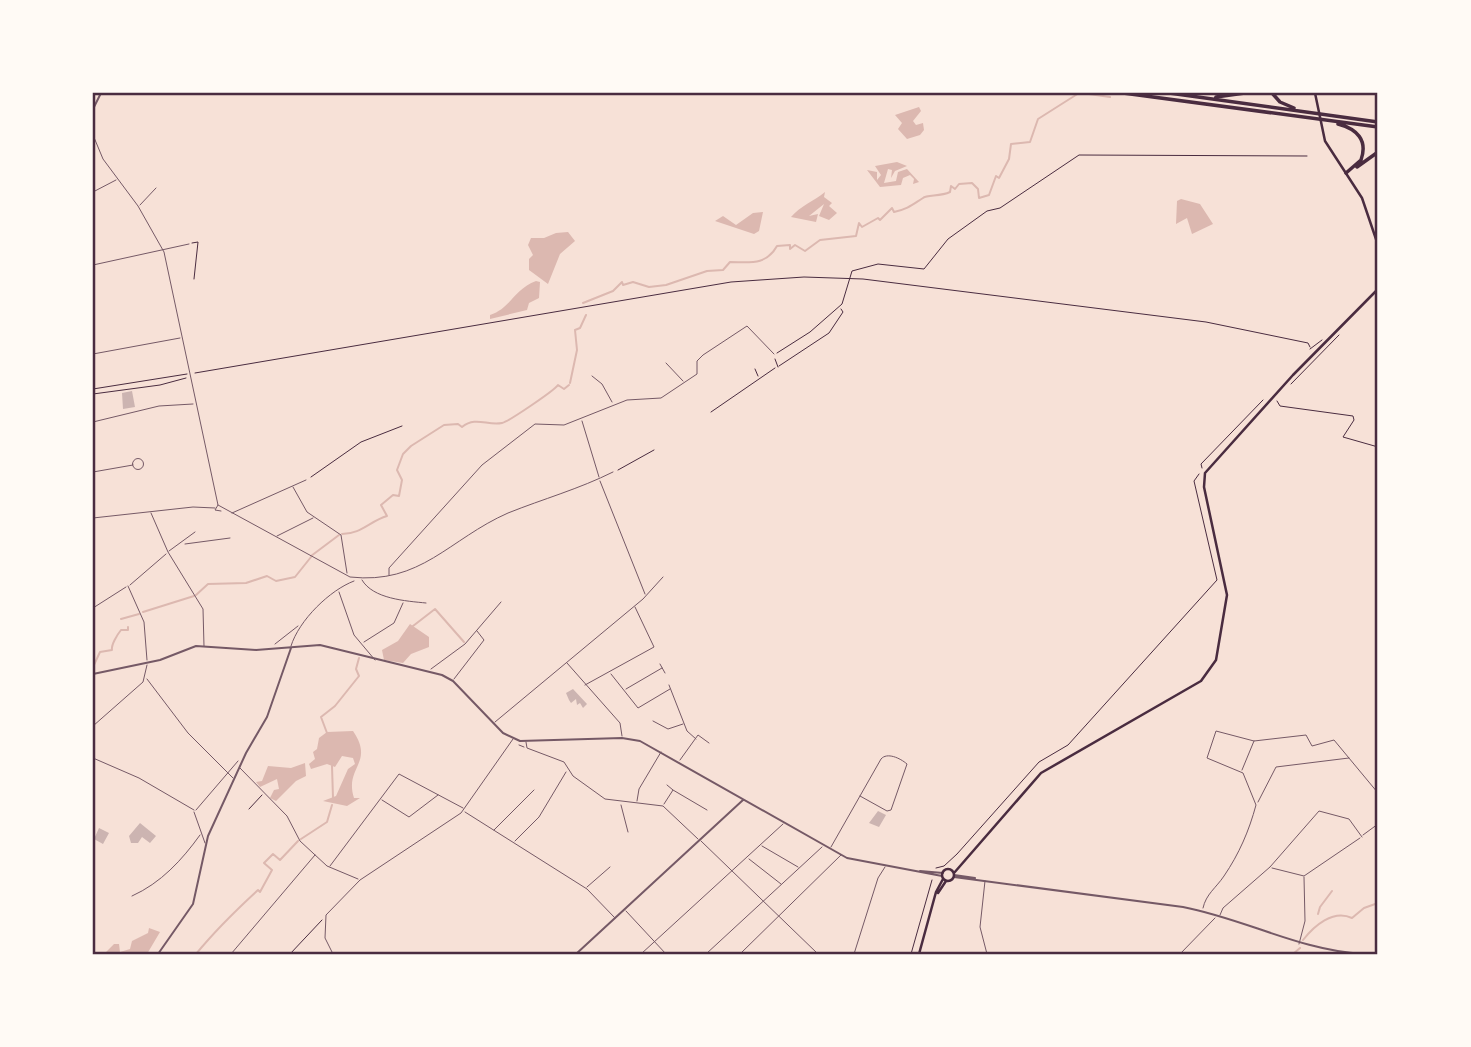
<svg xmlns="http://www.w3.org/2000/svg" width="1471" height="1047" font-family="Quicksand,sans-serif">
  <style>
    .water { fill: #dcb8b0 }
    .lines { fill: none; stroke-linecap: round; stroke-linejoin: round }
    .stream { stroke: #dcb8b0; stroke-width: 2 }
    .building { fill: #ccb4b1 }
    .path { stroke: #4a2c40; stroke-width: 1 }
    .minor { stroke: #755966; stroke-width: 1 }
    .tertiary { stroke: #755966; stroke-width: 2 }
    .secondary { stroke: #4a2c40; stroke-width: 2.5 }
    .motorway { stroke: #4a2c40; stroke-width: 3.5 }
    .neatline { fill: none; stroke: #4a2c40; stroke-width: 2.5 }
  </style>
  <rect width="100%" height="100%" fill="#f7e1d7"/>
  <path class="water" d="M919 107 921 111 913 121 916 125 923 123 924 130 920 135 907 139 898 129 902 123 895 115Z
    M897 162 907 166 895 171 891 178 892 170 888 169 884 183 896 181 898 172 907 169 919 182 913 184 914 179 910 175 903 178 901 185 880 187 867 170 877 172V180L881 175 875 166Z
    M825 192 824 197 832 203 829 206 837 213 829 220 819 216 824 204 809 216 818 214 816 222 791 217C800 206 814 201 825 192Z
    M1181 199 1200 204 1213 224 1192 234 1187 218 1176 224 1177 201Z
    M763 212 759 231 754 234 715 221 723 216 736 225 753 213Z
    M556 233 568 232 575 241 560 254 548 284 529 270V259L533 255 528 245 531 238H544Z
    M536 281 540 282 539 298 529 303 527 310 490 319V315C511 308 514 289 536 281Z
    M410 624 429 637V647L411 654 403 663 384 660 382 650 398 641Z
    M327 732 353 731C375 763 344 767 354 798H360L347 806 323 801 336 796 348 769 355 764 353 758 342 756 335 767 327 764 311 769 309 764 315 759 313 752 317 749 319 738Z
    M305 763 306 776 296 781 276 801 270 798 274 790 279 789 277 779 260 787 256 782 262 781 268 766 291 768Z
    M149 928 160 932 147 954H104L114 944H119L120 952 130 949 132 941 148 933Z"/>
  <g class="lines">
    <path class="stream" d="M1082 93 1110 97
      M583 303 613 291 622 282 623 285 633 282 649 287 666 285 707 271 723 270 730 262C749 262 766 266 777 246L790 245V249L795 245 805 251 820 240 856 236 859 223 862 227 878 218 880 220 892 208 894 212C908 209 912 205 923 198 927 194 940 197 950 192L951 186 955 189 959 184 972 183 978 189 979 198 989 195 996 176 999 178 1009 159 1011 144 1030 142 1038 119 1079 93
      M570 383 577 350 575 330 580 328 586 315
      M342 534C361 534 370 521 387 516L381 505 393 495 399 496 402 480 397 470 403 454 411 446 444 425 458 424 462 427C476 416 487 426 502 423 508 422 555 390 558 385L564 389 569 385
      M311 556 339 535
      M196 595 208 584 246 583 267 576 276 581 295 577 311 557
      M143 612 194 596
      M121 619 139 614
      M413 626 435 609 464 642
      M93 667 100 652 112 650C111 645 117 635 121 630H128V627
      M327 733 321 717 335 706 359 676 356 669 359 658
      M332 766 333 798
      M301 839 327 822 332 805
      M1318 914 1320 907 1332 891
      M1303 940C1314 926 1333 909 1352 918L1364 908 1378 903
      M196 954C214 932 234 912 258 890L260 892 272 870 264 863 273 854 280 860 298 841
      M1293 954 1300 948"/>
  </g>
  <path class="building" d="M132 391 135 407 123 409 122 393Z
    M573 689 587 704 583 708 580 703 577 705 576 699 571 703 569 700 566 693Z
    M878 811 886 815 879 827 869 823Z
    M140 823 156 836 150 843 142 837 138 843H131L129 836Z
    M99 828 109 833 103 844 94 839Z"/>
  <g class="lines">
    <path class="path" d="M192 243 198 242 194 279
      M1310 349 1322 340
      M777 353 810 332 842 304 852 271 878 264 924 269 948 239 987 211 1000 208 1079 155 1307 156
      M775 359 778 367
      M779 366 829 333 843 312 841 309
      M755 369 758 376
      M195 373 731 282 804 277 863 279 1206 322 1308 343 1310 347
      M1291 384 1339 335
      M93 389 187 374
      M93 394 160 385 186 378
      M1277 401 1280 406 1353 416 1354 420 1343 437 1378 447
      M711 412 775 368
      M1202 468 1201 464 1263 400
      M618 470 654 450
      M311 477 361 442 402 426
      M249 809 262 795
      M936 868 944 866 957 854 1039 762 1068 745 1217 580 1194 481 1199 474
      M290 954 322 920
      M911 954 932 880"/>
    <path class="minor" d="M93 135 103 159 138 206 164 252 218 505 215 510 221 511
      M93 192 116 180
      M140 205 156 188
      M93 265 189 244
      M93 354 180 338
      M666 363 683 381
      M592 376 602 384 612 402
      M582 421 599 477
      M93 422 159 406 193 404
      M132.5 464a5.5 5.5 0 1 1 11 0a5.5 5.5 0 1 1-11 0Z
      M93 472 133 465
      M600 481 645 594
      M293 487 307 512 341 535 347 573
      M218 505 350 577C421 585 449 539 508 513 543 499 579 489 613 472
      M151 513 168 552 203 609 204 646
      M232 513 306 480
      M93 518 193 507 215 508
      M277 536 313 518
      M185 544 230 538
      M169 551 195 532
      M389 575V568L482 465 535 424 564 425 627 400 661 398 697 374V361L703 355 747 326 774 354
      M362 580C373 599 406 601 426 603
      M130 585 166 554
      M128 586 144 622 147 660
      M339 592 354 635 375 660
      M93 608 126 587
      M364 642 394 623 403 603
      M275 644 298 626
      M291 646C299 620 330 590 354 581
      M567 663 620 723 622 736
      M660 664 665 673
      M431 669 465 644 501 602
      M611 674 638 708 670 689
      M147 679 188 733 233 778
      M454 679 484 640 477 631
      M585 685 654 647 635 607
      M669 685 687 731 696 739
      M626 689 662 668
      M653 721 668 729 683 724
      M495 722 643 599 663 577
      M93 726 143 682 147 665
      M526 742 527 748 564 762 573 776 605 799 663 806 698 839
      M519 745 524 747
      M93 758 139 778 194 810
      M680 760 698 735 709 743
      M240 768 287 816 300 841 327 866 358 879
      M1242 770 1254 741
      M673 790 707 810
      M382 800 409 817 438 795
      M637 801 639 789 661 752
      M1258 802 1276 767 1349 758
      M664 804 673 790 667 785
      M621 805 628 832
      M196 810 238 761
      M194 812 205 843
      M465 812 587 889 615 918
      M494 830 534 790
      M1363 835 1378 824
      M515 841 539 817 566 772
      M701 841 818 954
      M762 846 798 867
      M831 847 881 759C887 752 900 758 907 764L891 810 887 811 860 796
      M749 859 781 884
      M330 866 399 774 463 808
      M1270 867 1319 811 1349 819 1362 837
      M1272 868 1304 876 1360 838
      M985 881 980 927 987 954
      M587 887 610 867
      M132 896C161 883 182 860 200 835
      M1203 908C1206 894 1216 888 1224 876 1239 854 1249 831 1256 805L1243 773 1207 758 1216 731 1254 741 1306 735 1312 746 1334 740 1378 793
      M626 911 666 954
      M1220 915 1223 908 1270 867
      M1299 944 1305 921 1304 877
      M231 954 315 855
      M333 954 325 938 326 915 360 880 461 813 513 739
      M641 954 783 824
      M706 954 822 847
      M740 954 841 855
      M854 954 878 878 885 867
      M1180 954 1215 918"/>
    <path class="tertiary" d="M93 109 101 93
      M93 674 160 660 196 646 256 650 320 645 442 675 453 681 503 733 520 741 622 738 640 741 847 858 942 876
      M920 871 943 873
      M954 875 975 878
      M954 877 1183 907C1245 919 1299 950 1363 954
      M158 954 193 904 208 836 246 753 267 717 291 648
      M576 954 743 800"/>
    <path class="secondary" d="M1315 93 1325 141 1362 198 1378 245
      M942 875a6 6 0 1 1 12 0a6 6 0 1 1-12 0Z
      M954 873 1041 773 1201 681 1216 660 1227 595 1204 487 1205 473 1293 375 1378 289
      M938 893 946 881
      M919 954 936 892 943 879"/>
    <path class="motorway" d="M1123 93 1378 127
      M1169 93 1378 122
      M1272 93 1280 102 1294 108
      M1216 97 1245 93
      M1338 124C1357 129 1368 140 1361 160L1346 173
      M1357 167 1378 152"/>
  </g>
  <rect width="1471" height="1047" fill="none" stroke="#fffaf5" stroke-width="189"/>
  <rect x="94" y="94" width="1282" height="859" class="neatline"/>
</svg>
